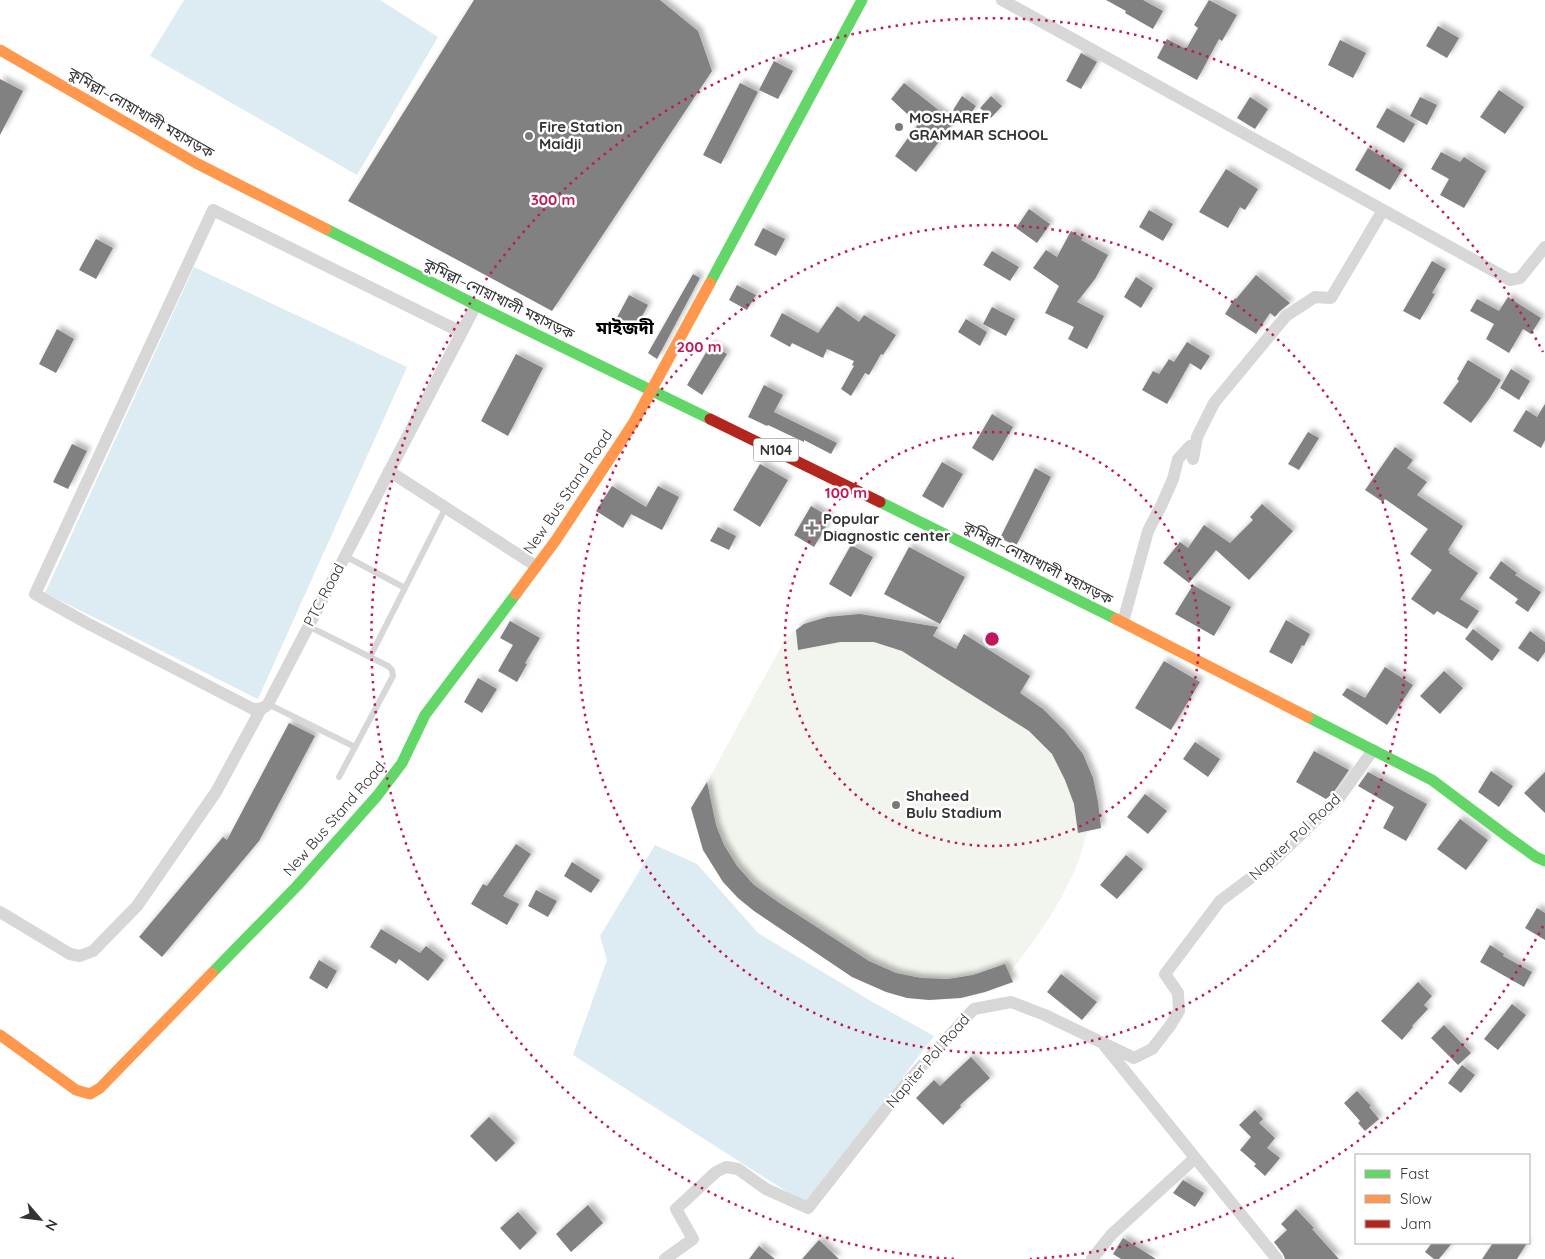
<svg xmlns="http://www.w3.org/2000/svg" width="1545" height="1259" font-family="Quicksand,'Noto Sans Bengali',sans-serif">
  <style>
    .green { fill: #f1f5ed }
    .water { fill: #ddebf3 }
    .building { fill: #818181; filter: url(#shadow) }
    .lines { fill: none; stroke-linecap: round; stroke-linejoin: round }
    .lane { stroke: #d7d7d7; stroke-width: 6 }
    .street { stroke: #d7d7d7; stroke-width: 12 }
    .fast { stroke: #63d668; stroke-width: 11 }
    .slow { stroke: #ff974d; stroke-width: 11 }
    .jam { stroke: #b3261e; stroke-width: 11 }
    .ring { fill: none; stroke: #c2185b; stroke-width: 2.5; stroke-dasharray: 2.5 5 }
    .poi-dot { fill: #7a7a7a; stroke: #fff; stroke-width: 2 }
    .labels { text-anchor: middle; stroke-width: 5; stroke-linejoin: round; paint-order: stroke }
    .shield { fill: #fff; stroke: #707070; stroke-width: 1 }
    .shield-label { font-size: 14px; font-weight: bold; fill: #333 }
    .street-label { font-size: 15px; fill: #333; stroke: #fff }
    .poi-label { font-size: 15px; font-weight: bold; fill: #333; stroke: #fff; text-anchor: start }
    .quarter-label { font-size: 18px; font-weight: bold; fill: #000; stroke: #fff }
    .centre { fill: #c2185b; stroke: #fff; stroke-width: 2.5 }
    .ring-label { font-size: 15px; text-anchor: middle; font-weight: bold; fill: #c2185b; stroke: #fff; stroke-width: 5; stroke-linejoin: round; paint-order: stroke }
  </style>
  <defs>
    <filter id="shadow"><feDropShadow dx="4" dy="-4" stdDeviation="2.5" flood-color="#0004"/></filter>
  </defs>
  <rect width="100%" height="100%" fill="#fff"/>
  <path class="green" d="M860 614 892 619 913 626 955 649 964 634 1030 676 1021 693C1052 715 1080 741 1093 778 1098 794 1099 812 1101 828L1087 832C1083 845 1080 860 1074 872 1057 909 1035 941 1010 972L1013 982 985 992 961 998 929 1000 907 998 852 977 754 911 738 898 723 882 703 850 691 808 707 782 786 638C809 617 830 617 860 614Z"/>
  <path class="water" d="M184 0H380L438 37 357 175 150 56Z
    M194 267 407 367 258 699 45 593Z
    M655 845 697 864 758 933 871 1001 934 1036 806 1204 573 1055 607 960 600 936Z"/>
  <path class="building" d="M474 0H660L698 31 712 71 552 311 348 201Z
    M1106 0H1143L1163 11 1153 29 1125 13 1126 11Z
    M1209 0 1237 15 1222 41 1219 39 1197 80 1157 58 1167 39 1186 49 1198 28 1194 25Z
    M1438 26 1459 38 1447 58 1426 46Z
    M1340 40 1366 53 1353 78 1328 65Z
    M1081 53 1097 62 1081 89 1066 81Z
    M774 61 793 71 778 99 759 90Z
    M0 79 23 91 0 135Z
    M740 83 758 92 721 164 703 155Z
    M904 83 954 122 916 172 895 156 918 124 891 99Z
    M1499 90 1524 107 1505 134 1480 117Z
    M962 96 976 106 967 119 953 110Z
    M991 96 1002 106 991 118 980 108Z
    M1250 97 1268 109 1255 129 1237 118Z
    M1420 97 1437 105 1427 125 1410 116Z
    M1387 108 1415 124 1404 143 1376 127Z
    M1368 148 1403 169 1390 190 1355 170Z
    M1441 152 1460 162 1464 157 1486 171 1464 208 1440 195 1449 179 1431 169Z
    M1226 169 1258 189 1245 210 1240 207 1228 228 1199 212Z
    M1029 209 1050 224 1037 243 1016 228Z
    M1149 210 1173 224 1163 241 1139 227Z
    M763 228 785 239 776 256 754 245Z
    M1071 231 1083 238 1081 240 1108 255 1095 279 1077 302 1104 316 1087 349 1068 339 1074 327 1045 313 1059 286 1033 268 1046 250 1057 257Z
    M96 239 113 248 96 279 79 270Z
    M992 251 1019 267 1010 281 983 265Z
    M1432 261 1446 269 1432 293 1435 294 1420 320 1403 311Z
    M693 274 700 278 657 359 648 353Z
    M1256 275 1290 303 1280 311 1275 317 1270 313 1256 334 1225 314 1235 298 1236 299Z
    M1136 277 1153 288 1141 308 1124 297Z
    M737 285 756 295 747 310 729 300Z
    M629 295 648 305 632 335 613 325Z
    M1508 297 1541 318 1531 334 1523 329 1509 353 1486 339 1494 324 1470 311 1477 299 1499 311Z
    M837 306 859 322 864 315 896 335 883 355 881 354 869 375 865 373 851 396 841 389 854 366 852 365 854 361 827 349 823 358 792 343 790 347 770 336 782 313 818 333Z
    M992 307 1015 319 1006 336 983 324Z
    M966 319 987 332 980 346 958 332Z
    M57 329 74 339 56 373 39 364Z
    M1187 342 1210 356 1201 370 1190 363 1167 404 1142 390 1153 371 1159 374 1169 359 1174 362Z
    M711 344 727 354 702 395 687 385Z
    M516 354 543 368 508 436 481 421Z
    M1468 360 1501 380 1489 399 1471 423 1443 403 1459 381 1457 379Z
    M1511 369 1530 381 1519 400 1500 388Z
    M764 385 783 395 774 412 837 443 831 454 804 440V442L768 425 767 426 748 417Z
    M1545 404V440L1541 448 1513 431 1526 410 1537 417Z
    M992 414 1013 427 993 461 972 448Z
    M1308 432 1319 438 1299 470 1288 464Z
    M72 444 87 451 68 489 53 482Z
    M1395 447 1413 460 1407 468 1427 482 1417 495 1463 526 1448 550 1450 551 1449 553 1478 573 1460 599 1479 611 1467 629 1437 611 1434 615 1411 599 1432 570 1410 554 1428 529 1385 499 1383 502 1365 490Z
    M942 462 963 474 943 508 922 496Z
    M760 464 788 480 760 527 733 510Z
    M1035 468 1051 477 1016 546 1000 538Z
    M612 486 646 507 658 486 679 497 662 530 631 514 623 528 596 511Z
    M1262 504 1293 531 1249 580 1216 550 1189 583 1163 563 1180 542 1188 548 1204 525 1230 543 1253 520 1250 517Z
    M811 506 831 518 814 547 794 535Z
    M718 527 736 536 729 550 710 541Z
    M851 545 873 557 851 597 829 584Z
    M909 547 965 577 940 624 884 594Z
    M1501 561 1517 573 1515 575 1541 592 1528 612 1515 603 1518 599 1489 578Z
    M1193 585 1231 607 1214 636 1175 614Z
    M860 614 938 627 933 636 956 649 964 634 1030 676 1020 693 1043 709 1065 731 1083 754 1093 778 1098 802 1101 828 1078 833 1074 804 1065 780 1052 754 1029 731 902 651 874 642H840L798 650 796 630 804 624 827 617Z
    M1286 620 1310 634 1304 646 1302 645 1292 664 1269 652Z
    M510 621 540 638 525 663 527 664 517 682 498 671 513 645 500 638Z
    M1473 629 1500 650 1492 661 1465 639Z
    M1530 631 1545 642V652L1538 662 1518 648Z
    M1164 661 1200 682 1171 730 1135 708Z
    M1385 667 1413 685 1387 725 1342 695 1347 688 1365 698Z
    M1444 671 1463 688 1440 714 1420 696Z
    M478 678 497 689 482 713 464 702Z
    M289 723 315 736 259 841 162 957 139 937 223 837 227 840Z
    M1195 742 1220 759 1208 777 1183 759Z
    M1314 751 1349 770 1333 793 1326 799 1296 782Z
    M1491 771 1513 786 1499 807 1478 792Z
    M1368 772 1427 804 1406 841 1383 828 1394 807 1358 786Z
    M1545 772V813L1524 793Z
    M707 782 716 825 724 845 737 866 754 885 778 902 869 961 896 973 921 978 948 979 973 975 1005 964 1013 982 985 992 961 998 929 1000 907 998 886 992 852 977 754 911 738 898 723 882 703 850 691 808Z
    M1145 794 1167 811 1148 834 1127 817Z
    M1460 819 1488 840 1466 870 1437 849Z
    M516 844 531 854 503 896 519 904 507 925 471 904 483 884 487 886Z
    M1126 855 1143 869 1117 899 1100 885Z
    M572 862 600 880 591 893 564 876Z
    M536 890 557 901 548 917 528 906Z
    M1537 908 1545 913V940L1525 928Z
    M381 929 420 953 426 946 444 960 428 981 399 959 396 964 370 947Z
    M1490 945 1504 954 1503 956 1532 972 1524 987 1480 962Z
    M319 960 337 971 327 989 309 978Z
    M1061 974 1097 1002 1082 1020 1047 992Z
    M1418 982 1432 996 1424 1005 1428 1009 1412 1026 1413 1027 1402 1040 1381 1021Z
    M1512 1004 1526 1015 1498 1050 1484 1039Z
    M1444 1025 1471 1053 1458 1065 1431 1038Z
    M971 1057 990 1078 960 1105 961 1107 943 1125 916 1098 934 1080 940 1086Z
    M1462 1065 1475 1075 1461 1093 1448 1083Z
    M1357 1091 1371 1106 1369 1107 1379 1119 1365 1131 1358 1123 1360 1121 1344 1103Z
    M1255 1110 1263 1119 1259 1123 1275 1138 1267 1148 1280 1158 1265 1176 1254 1166 1256 1164 1240 1150 1251 1137 1239 1125Z
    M489 1117 515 1143 496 1162 470 1136Z
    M1183 1180 1204 1193 1195 1207 1173 1193Z
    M588 1205 603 1223 571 1252 556 1234Z
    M1296 1209 1314 1228 1312 1229 1339 1259H1285L1283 1254 1274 1242 1287 1230 1281 1224Z
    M518 1212 537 1233 520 1250 500 1228Z
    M1123 1238 1156 1259H1121L1113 1254Z
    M819 1240 839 1259H802Z
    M1432 1243H1452L1439 1259H1434L1425 1252Z
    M1493 1243H1527L1517 1259H1482Z
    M759 1246 775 1259H749Z"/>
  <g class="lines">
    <path class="lane" d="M345 556 405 588
      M308 626 388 666 392 670 393 676 339 777
      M370 657 446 507
      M268 704 355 747"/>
    <path class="street" d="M1002 0 1510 280 1520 278 1545 247
      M461 332 213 210 35 594 85 622 253 709C259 709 264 709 268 704L476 305
      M389 471 536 566
      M1123 622 1148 531 1162 504 1173 479 1178 459 1190 446 1193 459 1197 437 1214 403 1286 316 1315 297 1331 298 1383 210
      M0 912 70 954 80 956 93 951 137 906 216 792 261 709
      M1104 1045 1277 1259
      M665 1259 693 1239 676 1209 716 1172 726 1167 738 1169 766 1189 808 1208 907 1082 974 1009 1011 1002 1045 1015 1134 1058 1152 1049 1170 1026 1179 1011 1178 993 1165 974 1220 901 1272 862 1339 798 1373 750
      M1092 1259 1111 1235 1195 1158"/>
    <path class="fast" d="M326 229 476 305 710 419
      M710 283 862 0
      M880 502 1116 619
      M1308 717 1432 780 1508 837 1536 857 1545 861
      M212 973 297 886 377 796 402 763 425 715 516 594"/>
    <path class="slow" d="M0 50 196 163 326 229
      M516 594 556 540 634 422 710 283
      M1116 619 1308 717
      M0 1035 76 1090 90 1094 100 1088 212 973"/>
    <path class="jam" d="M710 419 880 502"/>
  </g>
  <g class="ring">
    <circle cx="992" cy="639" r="207"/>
    <circle cx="992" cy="639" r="414"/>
    <path d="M1543 926A621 621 0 0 1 1030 1259M954 1259A621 621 0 1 1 1543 352"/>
  </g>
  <g class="poi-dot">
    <circle cx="899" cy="127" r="5"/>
    <circle cx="529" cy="136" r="5"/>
    <path d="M809.5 520.5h5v5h5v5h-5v5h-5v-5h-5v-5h5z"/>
    <circle cx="896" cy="805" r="5"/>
  </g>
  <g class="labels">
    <rect class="shield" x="753.5" y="438.5" width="45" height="23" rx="4"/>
    <g class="shield-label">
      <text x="776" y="455">N104</text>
    </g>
    <g class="street-label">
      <text transform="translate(141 113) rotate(30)" y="5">কুমিল্লা–নোয়াখালী মহাসড়ক</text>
      <text transform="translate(499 299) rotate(26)" y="5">কুমিল্লা–নোয়াখালী মহাসড়ক</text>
      <text transform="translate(568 492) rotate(-56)" y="5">New Bus Stand Road</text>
      <text transform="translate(1038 563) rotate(27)" y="5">কুমিল্লা–নোয়াখালী মহাসড়ক</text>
      <text transform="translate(324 595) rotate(-62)" y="5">PTC Road</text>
      <text transform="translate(334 819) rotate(-49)" y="5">New Bus Stand Road</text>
      <text transform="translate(1295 837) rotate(-43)" y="5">Napiter Pol Road</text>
      <text transform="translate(928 1061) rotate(-49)" y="5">Napiter Pol Road</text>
    </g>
    <g class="poi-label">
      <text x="909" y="123">MOSHAREF<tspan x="909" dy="17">GRAMMAR SCHOOL</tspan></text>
      <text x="539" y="132">Fire Station<tspan x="539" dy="17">Maidji</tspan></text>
      <text x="823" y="524">Popular<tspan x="823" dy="17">Diagnostic center</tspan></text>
      <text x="906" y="801">Shaheed<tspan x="906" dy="17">Bulu Stadium</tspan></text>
    </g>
    <g class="quarter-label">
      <text x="625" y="334">মাইজদী</text>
    </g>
  </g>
  <circle cx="992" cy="639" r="8" class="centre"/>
  <g class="ring-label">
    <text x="553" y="205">300 m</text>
    <text x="699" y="352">200 m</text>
    <text x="846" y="498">100 m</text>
  </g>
  <rect x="1355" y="1154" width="175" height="90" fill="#ffffff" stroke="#adadad"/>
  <rect x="1365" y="1170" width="25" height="8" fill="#63d668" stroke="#adadad"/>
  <text x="1400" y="1179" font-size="15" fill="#333333">Fast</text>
  <rect x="1365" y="1195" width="25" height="8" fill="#ff974d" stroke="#adadad"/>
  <text x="1400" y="1204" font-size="15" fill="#333333">Slow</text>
  <rect x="1365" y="1220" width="25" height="8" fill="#b3261e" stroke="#adadad"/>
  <text x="1400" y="1229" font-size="15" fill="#333333">Jam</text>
  <g transform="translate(40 1219) rotate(118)" stroke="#ffffff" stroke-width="4" paint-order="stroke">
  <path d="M0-4L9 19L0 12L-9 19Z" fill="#333333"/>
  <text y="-8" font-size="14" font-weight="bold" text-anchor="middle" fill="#333333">N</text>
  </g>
</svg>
